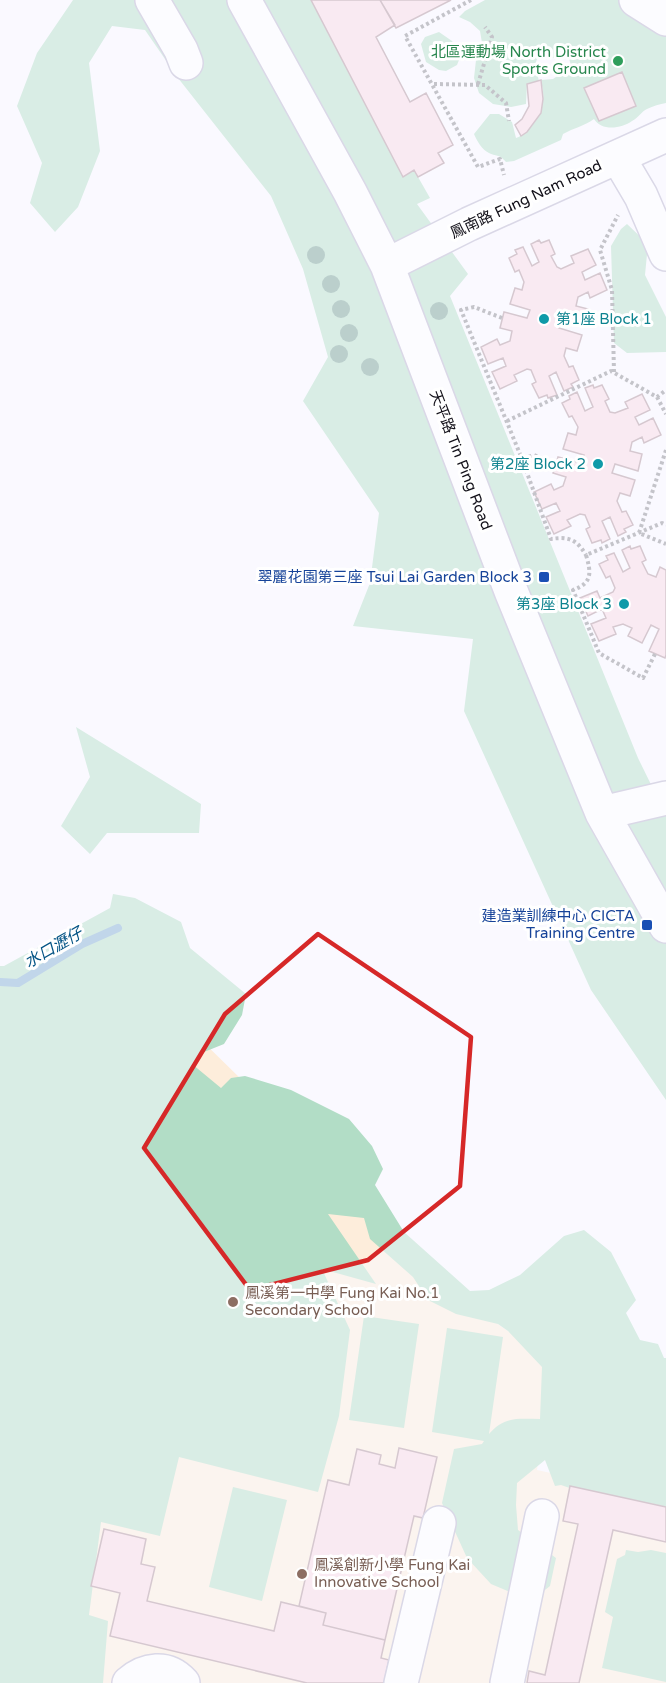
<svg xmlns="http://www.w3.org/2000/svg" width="666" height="1683" font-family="'Varela Round','Noto Sans SC',sans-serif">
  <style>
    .education { fill: #fdeddb }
    .green { fill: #b2ddc6 }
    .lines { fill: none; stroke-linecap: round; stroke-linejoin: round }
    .stream { stroke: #7caad1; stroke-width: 8 }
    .building { fill: #f9d8e3; stroke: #ab8d97; stroke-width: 1.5 }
    .minor-casing { stroke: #b4afca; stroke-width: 36 }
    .path { stroke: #84838a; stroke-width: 4; stroke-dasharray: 3 3; stroke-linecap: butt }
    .minor { stroke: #fff; stroke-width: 33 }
    .tree { fill: #709c8f }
    .marked { fill: none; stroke: #d62828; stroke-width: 4.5; stroke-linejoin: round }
    .leisure-dot { fill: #2e9e5b; stroke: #fff; stroke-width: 2 }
    .culture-dot { fill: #0f9aa8; stroke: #fff; stroke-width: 2 }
    .transit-dot { fill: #1a4fb4; stroke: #fff; stroke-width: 2 }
    .education-dot { fill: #8d6e63; stroke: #fff; stroke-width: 2 }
    .labels { text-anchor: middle; stroke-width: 6; stroke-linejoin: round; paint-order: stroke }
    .leisure-label { font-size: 15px; fill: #27864d; stroke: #fff; text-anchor: end }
    .street-label { font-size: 15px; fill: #110f18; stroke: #fff }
    .culture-label { font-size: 15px; fill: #0d838f; stroke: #fff; text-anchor: end }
    .transit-label { font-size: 15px; fill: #164399; stroke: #fff; text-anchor: end }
    .education-label { font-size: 15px; fill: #785e54; stroke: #fff; text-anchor: start }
    .water-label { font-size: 16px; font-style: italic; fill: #045485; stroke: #fff }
  </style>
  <rect width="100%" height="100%" fill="#faf9ff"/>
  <path class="education" d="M0 1032H193L242 1080 434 1279 549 1360 537 1470 666 1498V1683H0Z"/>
  <path class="green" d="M73 0H311L403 176 414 170 430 198 417 204 468 274 450 296 638 758 666 815V1100L591 990 464 711 473 639 353 626 370 583 379 513 303 401 328 357 303 269 271 196 178 78 145 30 112 26 89 63 100 151 78 207 55 232 30 203 42 163 17 106 37 53Z
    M485 0H666V103C660 104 653 106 647 109 642 111 638 118 632 121 621 129 601 131 594 119 584 126 574 128 563 134L561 140 514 161 506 162C499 154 498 157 489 153 482 150 477 141 474 134L490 114H499L512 122 516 138C531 133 541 114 543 99 544 93 542 86 541 80L553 79 563 72 574 76 566 48 565 57 537 59 535 65 539 81 527 84 526 104 511 107 493 104 479 93 474 78 476 60 482 43 480 31 470 22 459 17 465 11Z
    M439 32 452 41 461 55 457 65 446 71 439 70 426 62 421 44 425 37Z
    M627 224 648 244 645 275 666 317V352L627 353 614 343 611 246 621 229Z
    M76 727 201 804 199 833H107L90 854 61 826 90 777Z
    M113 894 135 898 181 922 190 948 246 994 242 1015 224 1044 199 1054 192 1064 221 1088 231 1078 245 1076 291 1090 349 1119 372 1146 383 1169 375 1185 404 1232 470 1291 489 1290 520 1275 564 1236 584 1230 611 1252 636 1300 626 1313 640 1340 658 1344 664 1358H666V1508L651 1503 627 1504 590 1495 561 1485 555 1486 545 1460 517 1483 516 1505 518 1530 556 1558 550 1586 531 1601 491 1584 467 1558 442 1503 454 1449 482 1444 484 1441 432 1432 447 1328 503 1337 489 1434C504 1416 518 1419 540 1419L542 1367 508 1331 498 1324 456 1314 428 1300 413 1277 370 1239 364 1218 328 1214 376 1284 322 1269 350 1330 339 1416 318 1492 179 1457 160 1536 101 1522 89 1615 108 1621 103 1683H0V966H4L110 908Z
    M364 1316 419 1324 404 1428 349 1420Z
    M233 1487 287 1500 262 1601 209 1587Z
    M626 1550 638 1552 651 1550 666 1553V1682L602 1668 613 1617 605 1612 617 1559 625 1555Z"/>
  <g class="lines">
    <path class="stream" d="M0 982 18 983 82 944 118 928"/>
  </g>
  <path class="building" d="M311 0H380L395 25 376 37 410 102 426 93 453 145 438 153 444 163 418 177 414 170 403 177Z
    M380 0H451L396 28Z
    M622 72 636 106 599 121 584 88Z
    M541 80 543 99 541 113 527 132 521 136 515 125 522 119 529 106 527 84Z
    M539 240 541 243 549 240 555 254 551 256 557 267 561 269 574 263 571 256 588 249 596 265 582 272 585 280 600 273 607 290 590 298 588 292 578 297 576 306 588 309 584 326 561 319 559 328 582 335 577 351 566 348 564 356 569 367 573 366 579 380 571 384 573 387 564 391 556 372 549 376 557 395 548 398 547 395 539 398 532 384 536 382 531 370 527 369 514 375 517 381 500 389 492 372 506 366 503 358 488 364 481 347 497 339 500 345 510 341 512 331 500 328 504 312 527 318 530 310 510 304 515 288 522 290 524 282 519 270 515 272 509 258 517 254 515 250 523 247 532 266 539 262 531 244Z
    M593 385 594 388 602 385 609 399 605 401 610 412 615 413 628 408 625 402 642 394 650 410 635 417 639 425 653 418 661 435 644 443 642 437 632 442 630 451 642 454 638 471 615 464 612 473 635 480 630 496 620 493 617 501 622 512 626 511 633 525 624 529 626 532 618 536 610 517 602 521 610 539 602 543 601 540 592 543 586 529 590 527 585 515 580 514 567 520 571 526 554 534 546 517 560 511 556 503 542 509 534 492 551 484 554 490 563 486 566 477 553 473 558 457 581 463 584 455 563 449 568 433 576 435 578 427 572 416 569 417 562 403 570 399 569 396 577 392 585 411 593 407 585 388Z
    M630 546 631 549 640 546 646 560 642 562 648 574 656 577 660 567 666 570V655L665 658 649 651 659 629 651 625 642 643 628 636 632 628 623 624 613 627 616 634 599 641 591 624 606 618 602 609 588 616 580 598 597 591 600 598 613 592 615 588 610 576 606 578 599 564 608 560 606 556 614 553 623 572 630 568 622 550Z
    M399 1448 437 1457 423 1518 414 1516 385 1640 323 1625 326 1613 299 1606 328 1480 349 1485 357 1449 381 1455 379 1464 395 1468Z
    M570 1486 666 1507V1542L613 1530 579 1683H527L529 1671 545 1675 578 1524 563 1521Z
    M104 1529 146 1539 141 1564 155 1567 147 1601 274 1631 281 1602 326 1613 323 1625 385 1640 381 1658 389 1660 384 1683H307L110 1636 120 1593 91 1586Z"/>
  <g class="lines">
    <g class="minor-casing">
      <path id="minor" d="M152 0 181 50 186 63
        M244 0 350 192 387 265 511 591 602 813 666 926
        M636 0 666 19
        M618 157 641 196 666 254
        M387 265 469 224 666 135
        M602 813 666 798
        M129 1683C145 1669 167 1665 183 1683
        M401 1683 439 1523
        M507 1683 542 1516"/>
    </g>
    <path class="path" d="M471 0 405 36 478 167 500 159 504 175
      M434 84 485 85 506 103 509 121
      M478 84 492 37 485 27
      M502 318 474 307 461 310 522 459 551 539C569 536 577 540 586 555
      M614 372 612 290 600 250 618 215
      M657 397 666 414
      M507 421 611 371 657 397 666 390
      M666 450 639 533 666 544
      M523 459 534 455 556 464
      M655 654 643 678 599 653 573 590C593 583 591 572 586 555L662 523 666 525"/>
    <use href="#minor" class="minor"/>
  </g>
  <g class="tree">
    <circle cx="316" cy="255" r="9"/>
    <circle cx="331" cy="284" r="9"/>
    <circle cx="341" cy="309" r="9"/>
    <circle cx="439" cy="311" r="9"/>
    <circle cx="349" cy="333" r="9"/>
    <circle cx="339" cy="354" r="9"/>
    <circle cx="370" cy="367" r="9"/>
  </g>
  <path d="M0 0H666V1683H0ZM318 934 471 1037 460 1186 368 1260 250 1290 144 1148 225 1014Z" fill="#faf9ff" fill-opacity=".55" fill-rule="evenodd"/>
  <path class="marked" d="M318 934 471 1037 460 1186 368 1260 250 1290 144 1148 225 1014Z"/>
  <circle class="leisure-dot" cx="618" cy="61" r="6"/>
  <g class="culture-dot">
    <circle cx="544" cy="319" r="6"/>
    <circle cx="598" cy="464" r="6"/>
    <circle cx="624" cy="604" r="6"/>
  </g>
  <g class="transit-dot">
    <rect x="538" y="571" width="12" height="12" rx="3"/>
    <rect x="641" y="919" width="12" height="12" rx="3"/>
  </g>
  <g class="education-dot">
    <circle cx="233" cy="1302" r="6"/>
    <circle cx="302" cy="1574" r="6"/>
  </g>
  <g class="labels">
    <g class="leisure-label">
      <text x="606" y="57">北區運動場 North District<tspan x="606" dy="17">Sports Ground</tspan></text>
    </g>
    <g class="street-label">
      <text transform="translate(526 199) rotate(-25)" y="5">鳳南路 Fung Nam Road</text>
      <text transform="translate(461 460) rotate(69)" y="5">天平路 Tin Ping Road</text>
    </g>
    <g class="culture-label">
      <text x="556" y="324" text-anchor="start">第1座 Block 1</text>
      <text x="586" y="469">第2座 Block 2</text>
      <text x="612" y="609">第3座 Block 3</text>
    </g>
    <g class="transit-label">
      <text x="532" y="582">翠麗花園第三座 Tsui Lai Garden Block 3</text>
      <text x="635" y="921">建造業訓練中心 CICTA<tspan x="635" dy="17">Training Centre</tspan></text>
    </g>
    <g class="education-label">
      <text x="245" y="1298">鳳溪第一中學 Fung Kai No.1<tspan x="245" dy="17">Secondary School</tspan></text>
      <text x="314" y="1570">鳳溪創新小學 Fung Kai<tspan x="314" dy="17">Innovative School</tspan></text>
    </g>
    <g class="water-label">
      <text transform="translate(53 947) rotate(-30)" y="6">水口瀝仔</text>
    </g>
  </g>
</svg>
